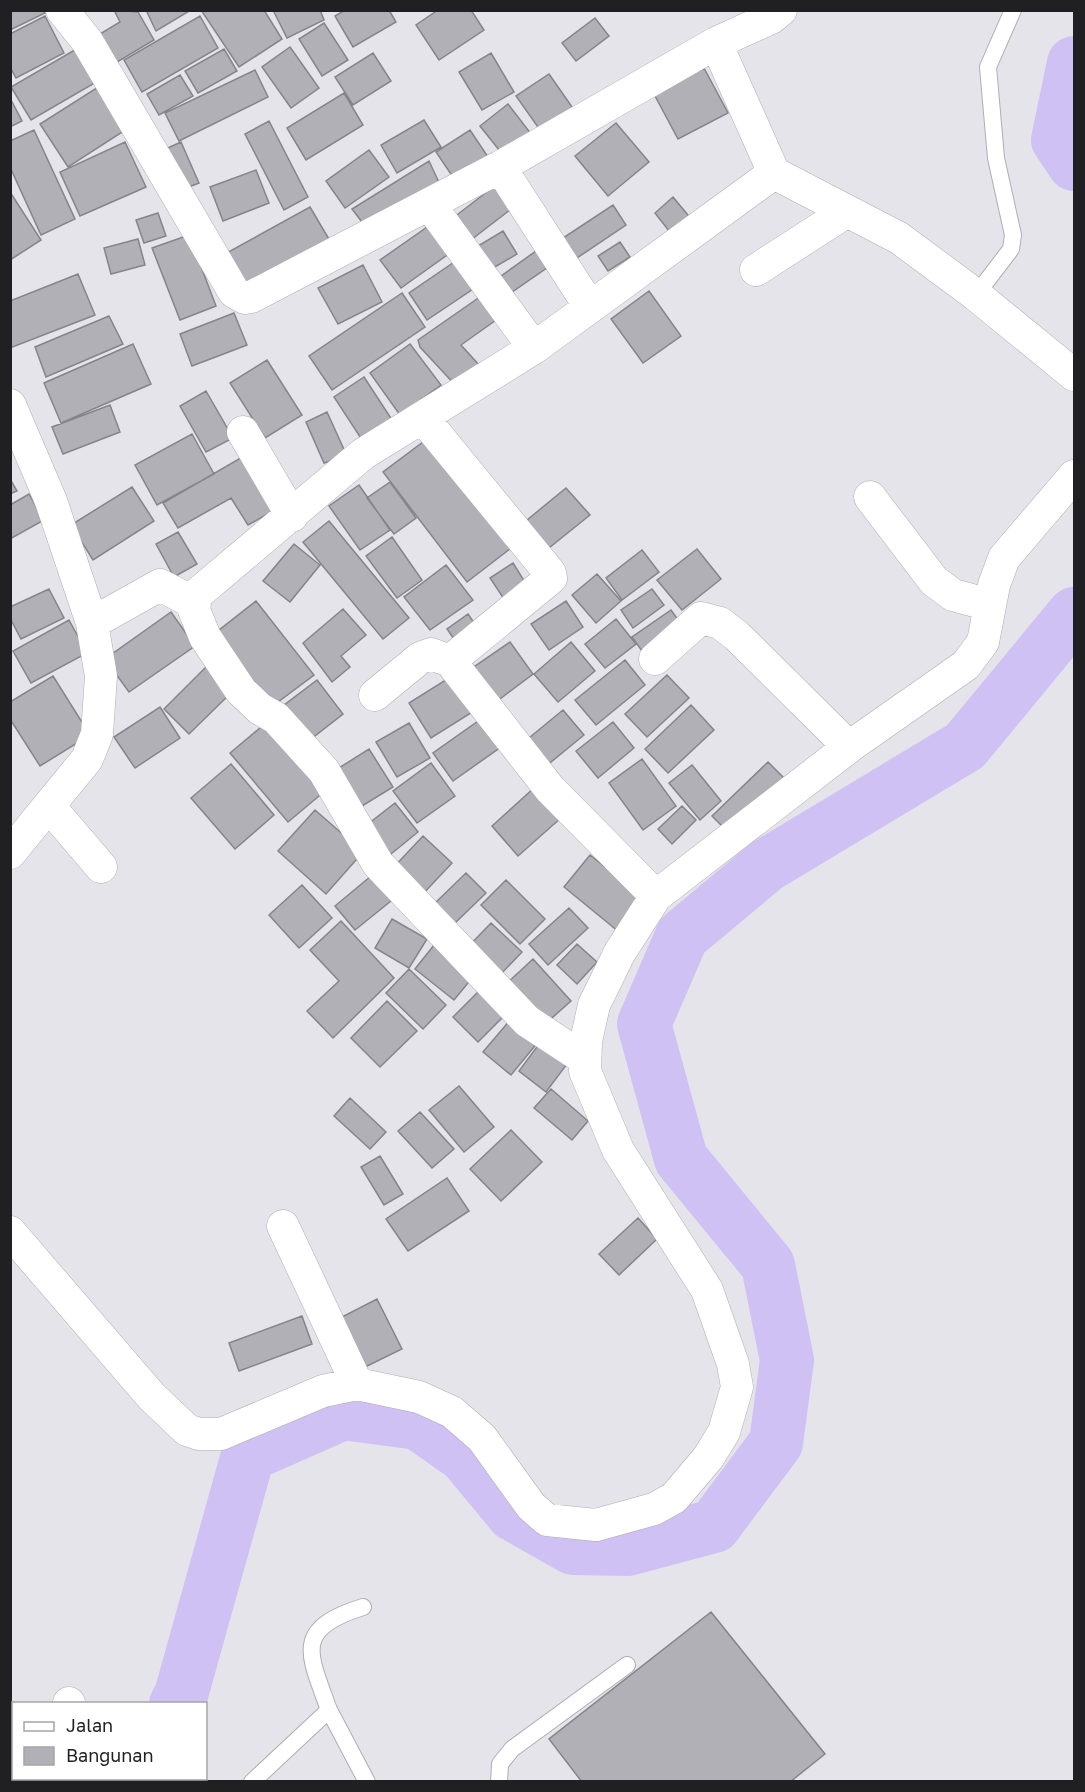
<svg xmlns="http://www.w3.org/2000/svg" width="1085" height="1792" font-family="'Golos Text',sans-serif">
  <style>
    .lines { fill: none; stroke-linecap: round; stroke-linejoin: round }
    .river { stroke: #cfc1f3; stroke-width: 54 }
    .building { fill: #b1b0b6; stroke: #85848a; stroke-width: 1.5 }
    .service-casing { stroke: #aeadb3; stroke-width: 18 }
    .minor-casing { stroke: #aeadb3; stroke-width: 33 }
    .service { stroke: #fff; stroke-width: 16 }
    .minor { stroke: #fff; stroke-width: 32 }
  </style>
  <rect width="100%" height="100%" fill="#e6e4eb"/>
  <g class="lines">
    <path class="river" d="M1074 63 1058 140 1074 164
      M176 1704 181 1695 248 1455 343 1413 418 1423 465 1456 513 1514 573 1548 628 1549 714 1526 776 1443 787 1360 768 1265 681 1159 644 1024 682 936 767 865 965 746 1074 614
      M128 1782 130 1778"/>
  </g>
  <path class="building" d="M10 10H43L45 13 10 30Z
    M114 10 138 12 154 40 107 68 90 40 120 22Z
    M146 10H191L156 31Z
    M201 10H264L282 39 239 67Z
    M273 10H320L324 20 287 38Z
    M345 10H389L396 22 353 47 335 16Z
    M438 10H471L484 30 439 60 416 25Z
    M45 16 64 53 16 78 10 67V34Z
    M200 16 218 48 142 92 124 60Z
    M595 18 609 36 576 61 562 43Z
    M324 23 348 60 322 76 299 39Z
    M290 47 319 88 291 108 262 67Z
    M78 48 98 81 31 120 11 87Z
    M224 49 237 71 198 93 185 71Z
    M373 53 391 81 353 105 335 77Z
    M491 53 514 92 482 110 459 72Z
    M704 68 728 113 678 139 654 94Z
    M255 70 268 97 179 141 165 113Z
    M549 74 577 114 545 137 516 96Z
    M180 75 193 96 159 115 147 94Z
    M103 84 130 127 68 167 40 124Z
    M344 93 363 125 306 160 287 128Z
    M10 98 22 121 10 127Z
    M508 104 535 139 507 160 480 126Z
    M424 120 441 147 397 173 381 145Z
    M269 121 308 197 284 210 245 134Z
    M616 123 649 162 608 196 575 156Z
    M34 130 75 219 41 235 10 167V141Z
    M470 130 494 166 459 186 436 152Z
    M125 142 146 187 80 216 60 172Z
    M181 142 199 183 176 192 159 152Z
    M369 150 389 177 345 208 326 181Z
    M429 161 443 191 368 230 352 209Z
    M256 170 269 203 223 221 210 187Z
    M501 181 519 203 467 243 449 221Z
    M10 192 41 240 10 260Z
    M673 197 692 220 673 236 655 213Z
    M613 205 626 225 574 260 560 240Z
    M310 207 333 246 245 294 223 255Z
    M158 213 166 236 144 243 136 220Z
    M430 225 450 253 401 288 380 260Z
    M503 231 517 254 488 271 473 249Z
    M189 235 216 306 180 320 152 248Z
    M138 239 145 265 111 274 104 248Z
    M620 242 630 257 608 271 598 256Z
    M543 246 554 263 505 297 494 281Z
    M463 256 482 283 427 320 409 293Z
    M363 265 382 302 338 324 318 288Z
    M78 274 95 315 10 348V301Z
    M649 291 681 336 643 363 611 319Z
    M487 292 503 315 461 345 480 366 457 387 420 347 418 340Z
    M402 293 425 327 332 390 309 356Z
    M234 313 247 345 192 366 180 334Z
    M109 316 123 344 46 377 35 347Z
    M133 344 151 384 61 423 44 383Z
    M410 344 441 385 400 415 370 373Z
    M267 360 302 415 265 438 230 383Z
    M364 377 396 426 366 446 334 397Z
    M206 391 233 438 206 452 180 406Z
    M110 405 120 432 63 454 52 427Z
    M327 412 347 456 324 463 306 422Z
    M192 434 214 474 157 505 135 465Z
    M431 436 515 545 467 582 383 472Z
    M244 456 275 510 248 525 231 498 178 528 163 503Z
    M10 479 17 491 10 494Z
    M390 482 416 518 394 534 367 498Z
    M359 485 390 530 360 550 329 506Z
    M132 487 154 521 93 560 71 525Z
    M566 488 590 515 539 556 516 529Z
    M29 494 44 520 10 539V505Z
    M329 521 409 618 383 639 303 542Z
    M178 532 197 564 174 577 156 544Z
    M392 537 422 580 397 598 366 556Z
    M294 544 320 565 290 602 263 581Z
    M697 549 721 579 682 610 657 580Z
    M642 550 659 572 622 600 606 578Z
    M513 563 528 587 506 602 490 578Z
    M446 565 473 600 430 630 404 597Z
    M597 574 621 601 596 623 572 595Z
    M49 589 64 618 21 639 10 618V607Z
    M652 589 664 605 633 628 621 610Z
    M256 601 314 675 266 711 209 638Z
    M566 601 583 627 549 650 531 624Z
    M343 609 366 635 341 656 350 667 332 682 303 643Z
    M671 610 686 631 647 658 632 637Z
    M171 612 195 646 129 692 105 659Z
    M468 614 479 630 458 645 447 629Z
    M616 619 636 644 605 668 585 644Z
    M69 620 87 653 31 683 13 651Z
    M510 642 533 674 492 705 468 671Z
    M571 642 595 671 558 702 534 674Z
    M625 660 645 685 596 725 575 700Z
    M210 663 235 689 189 734 164 709Z
    M667 675 689 698 647 737 625 714Z
    M53 676 90 735 40 766 10 719V702Z
    M452 676 474 711 431 738 409 703Z
    M317 680 343 714 302 746 275 712Z
    M691 705 714 730 668 773 645 749Z
    M160 707 180 738 135 768 114 737Z
    M563 710 584 735 545 767 524 742Z
    M273 717 331 786 288 822 230 753Z
    M481 719 501 747 453 781 433 753Z
    M613 722 634 748 598 778 576 751Z
    M409 723 430 758 397 777 376 742Z
    M369 749 393 787 354 811 331 773Z
    M642 759 676 806 643 830 609 783Z
    M768 762 786 780 730 834 712 816Z
    M431 763 455 796 417 823 393 791Z
    M231 764 274 815 235 849 191 798Z
    M692 765 721 801 700 820 669 783Z
    M535 787 562 817 518 856 492 826Z
    M395 803 418 832 386 858 363 828Z
    M682 806 696 820 672 844 658 829Z
    M315 810 363 852 326 894 278 851Z
    M423 836 452 863 421 896 392 869Z
    M590 855 645 899 619 932 564 887Z
    M466 873 486 893 452 926 432 906Z
    M371 876 391 901 355 930 335 906Z
    M506 880 545 919 520 944 481 905Z
    M302 885 332 918 299 948 269 915Z
    M569 908 588 928 548 965 529 944Z
    M392 919 427 939 409 968 375 948Z
    M341 921 394 978 333 1038 307 1011 339 981 310 950Z
    M491 923 522 952 497 978 466 949Z
    M438 940 477 972 454 1000 415 969Z
    M577 944 597 962 577 984 557 965Z
    M533 959 571 1001 544 1025 506 984Z
    M409 969 446 1005 423 1029 386 993Z
    M487 983 512 1008 478 1042 453 1017Z
    M387 1001 417 1031 380 1067 351 1038Z
    M511 1019 538 1042 511 1075 483 1052Z
    M545 1036 573 1056 546 1092 519 1071Z
    M459 1086 494 1127 464 1152 429 1110Z
    M551 1089 588 1121 572 1140 534 1108Z
    M350 1098 386 1132 370 1149 334 1116Z
    M420 1112 454 1149 432 1168 398 1131Z
    M511 1130 542 1162 501 1201 470 1169Z
    M380 1156 403 1194 384 1205 361 1167Z
    M447 1178 469 1211 408 1251 386 1219Z
    M638 1218 657 1239 619 1275 599 1254Z
    M377 1299 402 1349 359 1370 334 1321Z
    M302 1316 312 1344 239 1371 229 1343Z
    M711 1612 825 1754 790 1782H582L549 1739Z"/>
  <g class="lines">
    <g class="service-casing">
      <path id="service" d="M976 295 1011 249 1013 235 996 158 988 67 1013 10
        M329 1710C309 1654 292 1629 363 1607
        M252 1782 329 1710 367 1782
        M499 1782 500 1764 512 1749 627 1665"/>
    </g>
    <g class="minor-casing">
      <path id="minor" d="M62 10 87 41 234 292 245 298 251 297 500 167 716 43 771 18 781 10
        M716 43 774 173 899 238 976 295 1074 375
        M500 167 590 307
        M430 205 534 348
        M756 270 846 212
        M10 405 51 501 92 623 101 676 97 734 87 759 10 853
        M243 432 292 516
        M870 497 934 581 953 595 990 605
        M92 623 160 585 194 603
        M655 659 701 618 720 623 737 636 849 747
        M450 661 550 789 656 896
        M375 695 420 658 431 654 450 661 551 578 550 573 423 418
        M49 806 101 867
        M585 1059 527 1021 378 864 324 771 276 718 260 709 241 691 205 637 194 610 196 595 363 454 534 348 774 173
        M283 1226 357 1384
        M10 1232 152 1397 187 1430 199 1434H221L323 1391 357 1384 419 1397 452 1412 482 1438 531 1506 547 1520 596 1525 654 1509 674 1498 708 1458 724 1432 737 1387 733 1364 707 1290 618 1150 585 1071 586 1041 594 1005 620 952 656 896 849 747 966 665 983 642 994 585 1004 558 1074 476
        M69 1704V1703
        M12 1782 17 1778"/>
    </g>
    <use href="#service" class="service"/>
    <use href="#minor" class="minor"/>
  </g>
  <rect width="1085" height="1792" fill="none" stroke="#201f21" stroke-width="24"/>
  <rect x="12" y="1702" width="195" height="78" fill="#ffffff" stroke="#a6a5a6" stroke-width="1.5"/>
  <rect x="24" y="1722" width="30" height="9" fill="#ffffff" stroke="#a6a5a6" stroke-width="1.5"/>
  <text x="66" y="1732" font-size="18" fill="#201f21">Jalan</text>
  <rect x="24" y="1747" width="30" height="18" fill="#b1b0b6" stroke="#a6a5a6" stroke-width="1.5"/>
  <text x="66" y="1762" font-size="18" fill="#201f21">Bangunan</text>
</svg>
